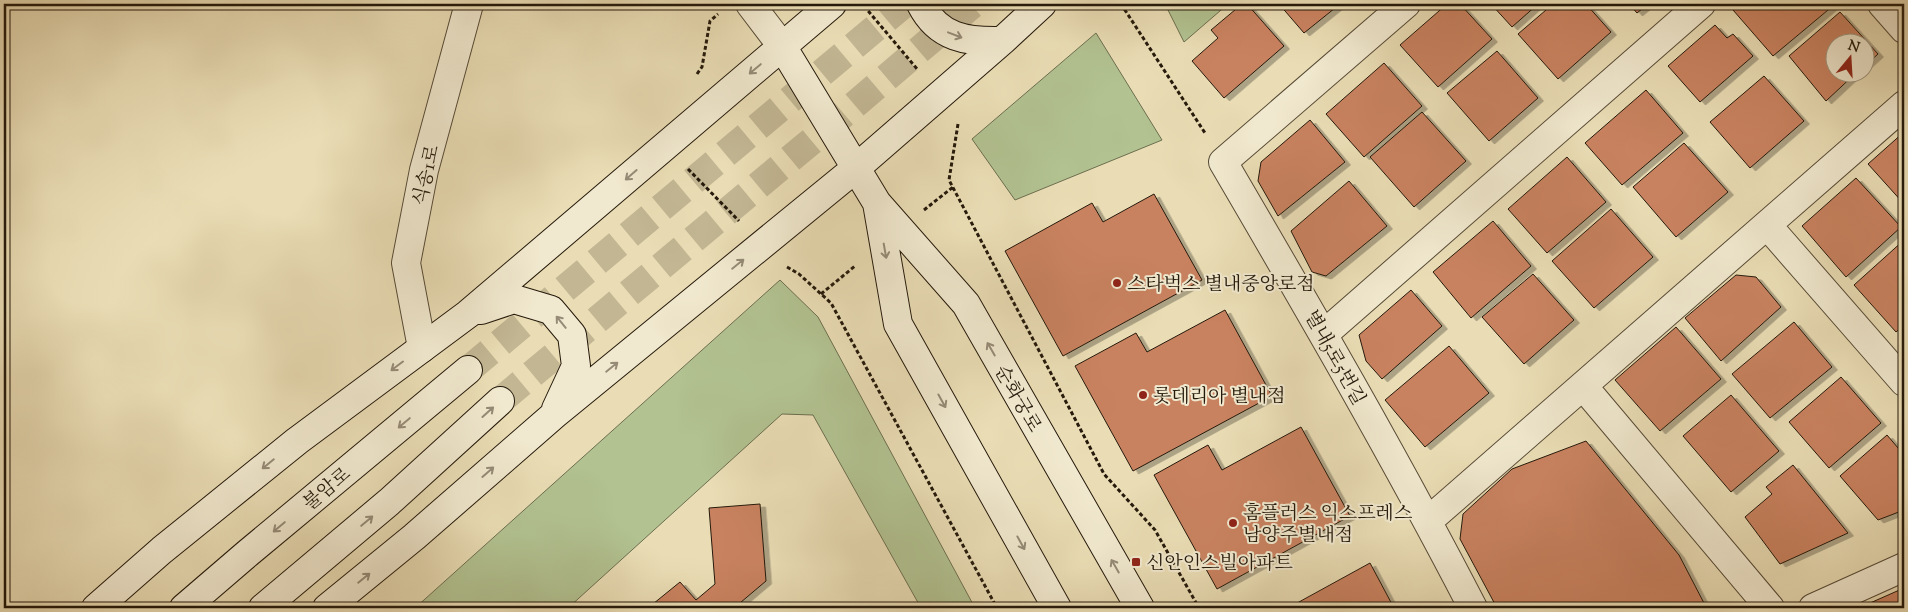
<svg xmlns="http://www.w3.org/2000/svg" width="1908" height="612" font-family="'Sorts Mill Goudy','Noto Serif KR',serif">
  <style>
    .green { fill: #b2c291; stroke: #6b6e4e }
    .building { fill: #c98261; stroke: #24190b; filter: url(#shadow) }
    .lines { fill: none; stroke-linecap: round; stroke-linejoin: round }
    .secondary-tunnel { stroke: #c2b693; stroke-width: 28; stroke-dasharray: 28 14; stroke-linecap: butt }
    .street-casing { stroke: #564a36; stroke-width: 30 }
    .secondary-casing { stroke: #24190b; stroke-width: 30 }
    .path { stroke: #24190b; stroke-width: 3; stroke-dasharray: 4 2.5; stroke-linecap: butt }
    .street { stroke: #f1e9cf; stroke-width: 28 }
    .secondary { stroke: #f1e9cf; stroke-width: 28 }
    .oneway { stroke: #958b77 }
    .poi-dot { fill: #8f2418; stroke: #f1e9cf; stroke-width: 2 }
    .labels { text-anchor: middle; stroke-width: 4; stroke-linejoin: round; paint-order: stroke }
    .street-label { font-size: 19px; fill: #24190b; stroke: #f1e9cf }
    .poi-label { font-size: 19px; fill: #24190b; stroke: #f1e9cf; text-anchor: start }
  </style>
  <defs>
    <filter id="shadow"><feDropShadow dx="5.5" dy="3" stdDeviation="0" flood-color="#0004"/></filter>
  </defs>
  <rect width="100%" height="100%" fill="#eaddb5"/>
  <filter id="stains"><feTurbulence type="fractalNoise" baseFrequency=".004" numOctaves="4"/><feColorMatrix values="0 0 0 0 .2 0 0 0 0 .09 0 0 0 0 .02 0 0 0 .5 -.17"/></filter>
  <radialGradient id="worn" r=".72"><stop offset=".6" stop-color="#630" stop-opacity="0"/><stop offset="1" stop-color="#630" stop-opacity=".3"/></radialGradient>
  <path class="green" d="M1165 4H1228L1184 42Z
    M1096 33 1162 140 1015 200 972 139Z
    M780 280 818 317 975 608H921L813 415 782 414 568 608H415Z"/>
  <path class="building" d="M1242 4H1247L1284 46 1224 98 1192 61 1218 38 1211 30Z
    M1279 4H1340L1304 33Z
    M1447 4H1460L1492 39 1438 87 1400 45Z
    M1491 4H1538L1512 27Z
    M1553 4H1586L1611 32 1558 79 1518 34Z
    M1629 4H1648L1637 13Z
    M1741 4H1833L1834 5 1773 56 1733 10Z
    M1840 12 1878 54 1866 65V42H1836V72H1857L1826 101 1789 56Z
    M1715 25 1727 38 1733 34 1753 56 1700 102 1668 66Z
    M1497 51 1538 98 1489 141 1447 93Z
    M1384 63 1422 106 1364 157 1326 114Z
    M1764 76 1804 121 1750 168 1710 122Z
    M1646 90 1683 133 1622 185 1585 143Z
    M1422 112 1466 161 1414 207 1370 157Z
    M1310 120 1345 162 1278 216 1258 181 1261 162Z
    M1904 132V204L1868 164Z
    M1684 143 1728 192 1676 237 1633 187Z
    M1567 157 1606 202 1547 253 1508 209Z
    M1856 178 1901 227 1846 277 1802 226Z
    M1349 181 1387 226 1326 276 1312 272 1291 231Z
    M1154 194 1202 280 1063 356 1005 251 1092 203 1103 222Z
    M1611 209 1653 257 1594 308 1552 261Z
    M1493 221 1531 266 1471 318 1433 272Z
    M1904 240V325L1896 332 1854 285Z
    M1533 274 1574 320 1524 364 1482 317Z
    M1736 275 1756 277 1781 307 1721 361 1685 318Z
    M1411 290 1442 326 1382 379 1366 361 1359 335Z
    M1225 310 1272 396 1133 471 1075 366 1136 333 1147 352Z
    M1794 322 1832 367 1770 418 1732 374Z
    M1676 327 1721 379 1660 431 1615 380Z
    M1449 346 1489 393 1425 447 1385 400Z
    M1841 377 1881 423 1829 468 1789 422Z
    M1731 395 1779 451 1731 492 1683 436Z
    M1301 427 1350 516 1217 589 1154 475 1208 445 1222 470Z
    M1887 435 1904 455V510L1878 520 1840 476Z
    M1586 441 1679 555 1705 605 1698 608H1497L1460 539 1463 514 1512 469Z
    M1793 465 1848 533 1780 564 1745 517 1772 494 1766 487Z
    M760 504 766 581 734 608H648L680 582 696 600 715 584 709 508Z
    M1370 563 1394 608H1288Z
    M1904 588V608H1862L1861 607Z"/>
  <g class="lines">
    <path class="secondary-tunnel" d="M468 370 904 4
      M500 401 832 124 973 4"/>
    <g class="street-casing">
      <path id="street" d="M750 4 782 46
        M1406 4 1223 162C1309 309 1395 457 1473 608
        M1882 4 1904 29
        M1767 225 1904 382
        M1324 334 1701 4
        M422 348 406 263 424 170 469 4
        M1583 386 1770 608
        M1428 521 1904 105
        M1813 608 1904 567"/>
    </g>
    <g class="secondary-casing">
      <path id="secondary" d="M921 4C938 38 967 42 1002 41
        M782 46 877 203 966 304 1140 608
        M877 203 898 324 1057 608
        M481 310 514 299 551 310 572 335 576 366 556 409
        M96 608 162 550 297 441 468 314 832 4
        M184 608 248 553 468 370
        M263 608 389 502 500 401
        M327 608 414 537 554 415 856 168 1002 41 1042 4"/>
    </g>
    <path class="path" d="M1121 4 1205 133
      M864 6 918 70
      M697 74 702 67 710 21 718 14
      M958 124 949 180 1104 474 1155 530 1199 608
      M688 169 739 221
      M924 210 953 187
      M787 267 799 274 831 303 997 608
      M821 294 855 266"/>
    <use href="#street" class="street"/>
    <use href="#secondary" class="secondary"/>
  </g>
  <defs><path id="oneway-shaft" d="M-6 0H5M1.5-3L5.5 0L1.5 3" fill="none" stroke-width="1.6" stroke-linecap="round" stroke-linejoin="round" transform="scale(1.25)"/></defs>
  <g class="oneway">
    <use href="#oneway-shaft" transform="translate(955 35) rotate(21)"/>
    <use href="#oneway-shaft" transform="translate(755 69) rotate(140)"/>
    <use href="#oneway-shaft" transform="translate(631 175) rotate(139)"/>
    <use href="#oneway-shaft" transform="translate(885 251) rotate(80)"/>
    <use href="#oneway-shaft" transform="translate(738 264) rotate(-39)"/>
    <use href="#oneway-shaft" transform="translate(561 322) rotate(-129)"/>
    <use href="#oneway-shaft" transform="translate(991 349) rotate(-120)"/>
    <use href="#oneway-shaft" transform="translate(397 366) rotate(143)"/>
    <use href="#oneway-shaft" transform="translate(612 367) rotate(-39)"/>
    <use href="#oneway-shaft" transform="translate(942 401) rotate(61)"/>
    <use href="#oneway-shaft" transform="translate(488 412) rotate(-42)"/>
    <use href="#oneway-shaft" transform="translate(404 423) rotate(140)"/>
    <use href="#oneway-shaft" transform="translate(268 464) rotate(141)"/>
    <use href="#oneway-shaft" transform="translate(488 472) rotate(-41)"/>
    <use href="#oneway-shaft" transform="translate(367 521) rotate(-40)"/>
    <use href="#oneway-shaft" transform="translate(279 527) rotate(140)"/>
    <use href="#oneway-shaft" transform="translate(1021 543) rotate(61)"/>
    <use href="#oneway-shaft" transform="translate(1115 566) rotate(-120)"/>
    <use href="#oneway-shaft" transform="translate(364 578) rotate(-39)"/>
  </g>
  <g class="poi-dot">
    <circle cx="1117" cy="283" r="5"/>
    <circle cx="1143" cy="395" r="5"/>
    <circle cx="1233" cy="523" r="5"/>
    <rect x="1131" y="557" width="10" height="10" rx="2.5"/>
  </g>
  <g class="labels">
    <g class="street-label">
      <text transform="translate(425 175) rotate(-77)" y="7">식송1로</text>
      <text transform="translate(1336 357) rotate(61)" y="7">별내5로5번길</text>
      <text transform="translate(1019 398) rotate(60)" y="7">순화궁로</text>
      <text transform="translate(326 488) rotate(-40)" y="7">불암로</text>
    </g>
    <g class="poi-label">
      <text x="1127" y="290">스타벅스 별내중앙로점</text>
      <text x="1153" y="402">롯데리아 별내점</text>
      <text x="1243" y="519">홈플러스 익스프레스<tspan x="1243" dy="22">남양주별내점</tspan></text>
      <text x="1146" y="569">신안인스빌아파트</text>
    </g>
  </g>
  <rect width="1908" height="612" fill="none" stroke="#eaddb5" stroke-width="20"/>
  <rect x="5" y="5" width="1898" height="602" fill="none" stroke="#24190b" stroke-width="2.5"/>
  <rect x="10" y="10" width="1888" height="592" fill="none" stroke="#24190b"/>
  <g transform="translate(1850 58) rotate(18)"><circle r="24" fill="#f1e9cf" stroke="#9f9681"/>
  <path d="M0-4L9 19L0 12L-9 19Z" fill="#8f2418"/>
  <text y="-8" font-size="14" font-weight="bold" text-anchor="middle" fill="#24190b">N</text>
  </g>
  <rect width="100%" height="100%" filter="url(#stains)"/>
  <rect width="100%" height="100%" fill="url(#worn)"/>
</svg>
